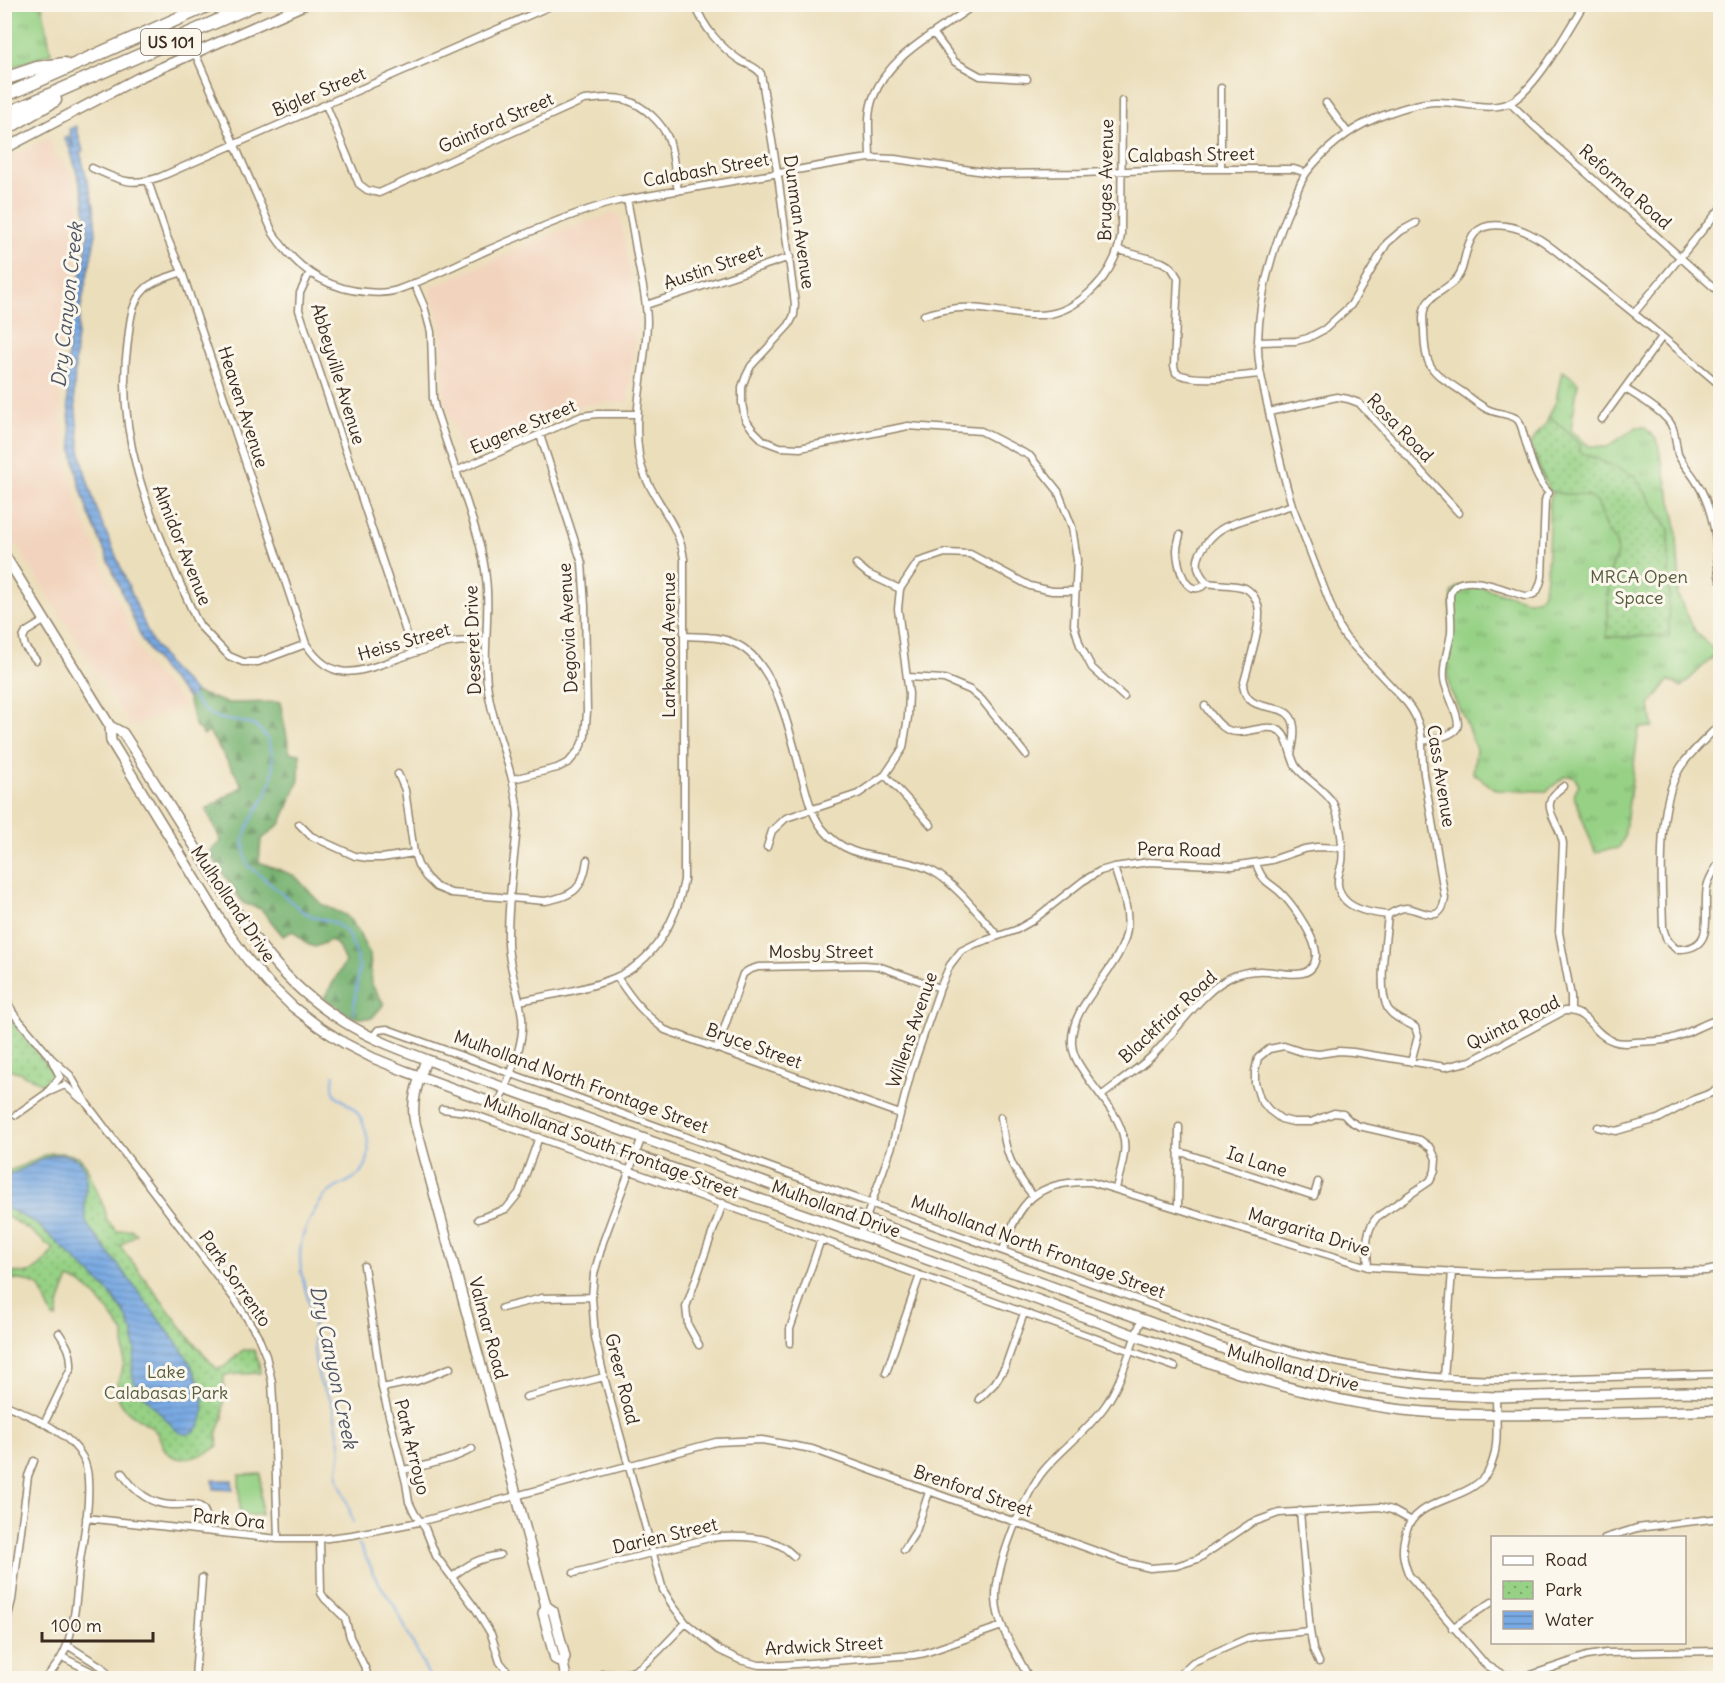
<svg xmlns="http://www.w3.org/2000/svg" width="1725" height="1683" font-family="Delius,sans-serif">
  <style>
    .built { fill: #f2d4be }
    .grass { fill: url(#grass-tufts); stroke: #687e52; stroke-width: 1.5 }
    .forest { fill: url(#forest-firs); stroke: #5a6e48; stroke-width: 1.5 }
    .park { fill: url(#park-dots); stroke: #687e52; stroke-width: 1.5 }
    .pitch { fill: #96d185; stroke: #687e52; stroke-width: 1.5 }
    .water { fill: url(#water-rules); stroke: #5a6a80; stroke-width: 1.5 }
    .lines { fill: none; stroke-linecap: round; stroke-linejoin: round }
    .stream { stroke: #78a9e3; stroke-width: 2 }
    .street-casing { stroke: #93846c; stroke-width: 9 }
    .secondary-casing { stroke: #93846c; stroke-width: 12 }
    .highway-casing { stroke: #93846c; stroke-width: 15 }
    .street { stroke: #fff; stroke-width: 6 }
    .secondary { stroke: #fff; stroke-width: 9 }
    .highway { stroke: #fff; stroke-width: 12 }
    .labels { text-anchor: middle; stroke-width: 6; stroke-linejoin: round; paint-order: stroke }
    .shield { fill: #fbf7ec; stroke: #75685c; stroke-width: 1.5 }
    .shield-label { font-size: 16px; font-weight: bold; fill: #3b2a1e }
    .street-label { font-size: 18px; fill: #3b2a1e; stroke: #fbf7ec }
    .park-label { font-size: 18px; fill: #565c3d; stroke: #fbf7ec }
    .water-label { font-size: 20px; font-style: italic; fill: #505663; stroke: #fbf7ec }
  </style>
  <defs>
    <pattern id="grass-tufts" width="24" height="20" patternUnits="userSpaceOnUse" patternTransform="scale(1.5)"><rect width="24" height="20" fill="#96d185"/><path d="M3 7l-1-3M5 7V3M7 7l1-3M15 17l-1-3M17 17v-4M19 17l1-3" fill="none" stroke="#7caa6c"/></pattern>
    <pattern id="forest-firs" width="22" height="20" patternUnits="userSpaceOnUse" patternTransform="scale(1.5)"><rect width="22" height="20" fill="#78b372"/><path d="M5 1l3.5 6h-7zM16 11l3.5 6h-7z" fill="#64925d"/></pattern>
    <pattern id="park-dots" width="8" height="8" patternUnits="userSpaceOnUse" patternTransform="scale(1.5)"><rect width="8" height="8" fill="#96d185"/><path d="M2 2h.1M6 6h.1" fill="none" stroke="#7caa6c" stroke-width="1.8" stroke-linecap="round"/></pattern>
    <pattern id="water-rules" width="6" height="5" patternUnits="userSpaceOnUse" patternTransform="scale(1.5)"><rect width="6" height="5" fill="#78a9e3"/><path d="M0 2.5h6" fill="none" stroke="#648ab7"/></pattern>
  </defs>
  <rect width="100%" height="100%" fill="#fbf7ec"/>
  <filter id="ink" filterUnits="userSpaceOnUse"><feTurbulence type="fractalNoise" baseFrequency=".0167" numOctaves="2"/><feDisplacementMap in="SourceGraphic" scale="12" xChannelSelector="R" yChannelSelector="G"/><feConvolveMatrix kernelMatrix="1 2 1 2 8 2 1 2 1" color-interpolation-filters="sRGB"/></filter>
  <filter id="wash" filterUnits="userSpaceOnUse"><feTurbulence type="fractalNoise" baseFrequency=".008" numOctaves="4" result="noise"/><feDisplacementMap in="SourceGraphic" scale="24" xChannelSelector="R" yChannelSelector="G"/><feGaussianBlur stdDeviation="1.35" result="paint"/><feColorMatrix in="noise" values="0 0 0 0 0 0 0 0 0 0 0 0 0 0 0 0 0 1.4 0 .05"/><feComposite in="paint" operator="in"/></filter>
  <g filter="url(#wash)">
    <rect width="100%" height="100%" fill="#ebdebb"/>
    <path class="built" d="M49 138 54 152 72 173 81 212 75 223 80 236 59 365 60 408 67 462 80 512 132 633 147 665 185 705 131 727 5 527V160Z
      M614 213 620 216 636 310 637 320 628 400 625 403 603 402 578 407 463 455 444 399 441 327 437 310 430 293 432 287 560 231Z"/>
    <path class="grass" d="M20 4 42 5 51 53 5 70V11Z
      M1562 370 1578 382 1571 430 1589 446 1607 447 1637 427H1644L1657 440 1676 522 1680 587 1677 594 1695 631 1717 653 1681 687 1669 680 1650 705 1653 727 1639 728 1624 838 1619 848 1595 852 1575 799 1574 794 1579 784 1573 776H1565L1547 791 1496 790 1473 773 1476 750 1465 720 1450 690 1447 672 1452 592 1459 586 1473 585 1527 600C1532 600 1537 600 1541 596 1549 584 1549 518 1549 500L1554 491 1542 479 1535 461 1534 448 1545 431 1548 418 1556 401Z"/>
    <path class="forest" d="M195 692 227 703 280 702 290 753H300L299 780 281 823 261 840 259 862 295 876 321 904 346 915 357 929 370 955 372 985 384 1004 372 1018H354L324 998 345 962 338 946 331 940 315 947 307 944 293 931 283 936 261 909 243 903 209 852 221 841 206 809 243 786 209 732 204 735 200 730 196 728 188 698Z"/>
    <path class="park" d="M1551 417 1581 445 1578 451 1635 476 1669 529V636L1606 637C1611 616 1605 594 1610 573 1612 564 1619 556 1617 547 1616 538 1610 535 1606 528 1600 518 1603 506 1593 499 1580 490 1562 498 1549 490L1530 444Z
      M5 1014 52 1070 53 1075 52 1080 43 1085 32 1078 22 1075V1073L5 1068Z
      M51 1153H63L78 1156 86 1165 105 1210 107 1221 117 1231 131 1229 136 1234 120 1246 192 1341 217 1369 224 1367 243 1350H254L259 1363 260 1373 224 1375 223 1418 217 1434 218 1446C205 1455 180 1466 167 1452 161 1446 161 1437 156 1432 138 1413 124 1419 115 1389L124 1364V1333L105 1307 91 1292 80 1283 69 1279C63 1292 58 1304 57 1318H53L40 1287 27 1281 5 1278V1272L30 1273 41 1265 54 1250 31 1231 5 1215V1171C22 1169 35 1157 51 1153Z"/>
    <path class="pitch" d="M261 1474V1515H240L239 1475Z"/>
    <path class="water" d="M76 126 83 151 80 152 94 206 96 234 81 306 76 344 74 392 80 449 86 476 98 513 151 640 170 667 195 692 188 698 163 671 142 640 89 514 79 483 72 447 66 380 69 338 73 310 85 255 88 232 83 194 70 149 64 138 68 136 74 149 69 129Z
      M54 1155C106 1152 76 1201 88 1226 111 1255 133 1285 155 1314 170 1335 189 1356 198 1380 204 1394 209 1422 193 1432 187 1436 181 1434 176 1430L141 1393 134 1382 132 1371 135 1352 133 1333 124 1312 108 1291 90 1273 38 1225 23 1216 5 1207V1175C22 1173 36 1159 54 1155Z
      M213 1480H232L233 1490 214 1489Z"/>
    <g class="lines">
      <path class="stream" d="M190 694C197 702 203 712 213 716 234 726 256 714 269 743 272 750 273 758 273 765 274 809 231 819 248 865L302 911 314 917 335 923 346 931 354 948 359 967 353 1014
        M334 1075C329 1100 341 1096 355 1110 365 1121 370 1142 368 1157 365 1181 340 1181 326 1195 317 1204 305 1227 302 1239 296 1264 305 1287 311 1310 315 1324 313 1337 314 1351 315 1360 317 1370 319 1378 321 1387 326 1391 330 1398 335 1410 337 1430 340 1443 343 1456 336 1467 338 1479 340 1484 343 1490 345 1496 348 1504 350 1513 353 1522
        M359 1544 371 1567 373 1574 395 1607 430 1678"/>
    </g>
  </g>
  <g filter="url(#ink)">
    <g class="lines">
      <g class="street-casing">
        <path id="street" d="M695 4C703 27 721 48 741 61 748 65 757 67 761 74L779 183 795 304 794 315 789 325 751 366 746 376 742 387V403L745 419 753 430 764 441 780 447 800 448 908 426 981 431 1030 456 1058 491 1072 527 1077 560 1074 625 1080 645 1092 668 1124 697
          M934 34 955 62 980 76 1027 79
          M195 53 273 233C295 267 325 289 366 292 376 293 388 293 397 290 426 280 454 266 481 253 526 234 570 213 618 201L848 161 870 158 895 159 998 174 1083 173 1171 169H1294L1306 173
          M1221 88V169
          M1326 103 1348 133
          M1510 103 1534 126 1720 293
          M326 105 359 184 367 190 379 193 584 100C597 99 612 96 626 100 644 106 662 122 669 140 674 156 675 175 678 191
          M870 158C870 139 866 116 873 98 888 57 933 34 967 10L972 4
          M92 168C119 180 130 187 160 177L555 4
          M148 181 167 237 182 272 306 644C331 682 354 674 391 661 408 655 426 649 444 644 457 640 471 641 485 641
          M1119 250 1162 262 1171 267 1178 278 1174 366 1176 373C1195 383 1238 376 1260 374
          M182 272C170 277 154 280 145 289 131 302 130 322 128 340 113 443 155 526 195 617L200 626 229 656 243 662H258L306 644
          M309 274 300 293 299 310 413 653
          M414 283 424 306 431 332 433 398 435 408C445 437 454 466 464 494 473 522 483 549 486 578 491 617 481 656 489 696 496 736 515 773 518 815 515 857 507 901 508 944 509 969 519 992 522 1017 525 1046 508 1078 498 1106
          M646 305 790 257
          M1635 312 1720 209
          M924 315C939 311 954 307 970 308 1021 311 1053 331 1095 287 1110 272 1118 255 1121 235L1122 101
          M1258 342 1296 341 1308 338 1325 329 1351 305 1387 243 1401 231 1416 223
          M1626 389C1639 398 1656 406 1667 419 1676 428 1675 442 1678 454 1682 464 1691 472 1696 481 1705 495 1711 513 1714 529 1718 546 1716 563 1720 580
          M1269 412 1337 397 1348 399 1359 403 1459 513
          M1602 419 1662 337
          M456 471 582 416 597 414H638
          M1180 535C1179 540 1177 544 1177 550 1177 565 1186 602 1207 583
          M856 564 868 574 900 589
          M685 636C701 637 719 636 734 643 777 661 791 737 802 777 807 794 811 814 822 828 852 867 896 851 934 872 956 884 981 917 998 936
          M36 660 25 647 23 638 26 632 44 621
          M908 677 944 679 970 690 982 700 1026 755
          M1205 706C1210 713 1215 721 1223 727 1241 741 1265 720 1280 731 1290 739 1289 757 1297 768 1308 781 1324 789 1333 803 1339 814 1344 849 1342 862 1341 869 1337 876 1338 884 1340 908 1368 913 1388 915
          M1720 724C1709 736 1695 748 1685 761 1655 798 1662 881 1663 928L1667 940 1676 949C1718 951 1702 913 1707 887 1709 877 1715 870 1720 861
          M1423 741C1433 739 1451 737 1457 728 1462 719 1445 691 1444 679 1442 663 1449 648 1451 633 1452 621 1450 607 1450 595 1456 567 1507 591 1525 596 1538 596 1539 588 1542 577L1545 501 1546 497 1549 493C1535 479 1531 459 1525 440 1523 434 1522 424 1517 419 1509 413 1496 414 1487 409 1477 404 1470 397 1461 391 1430 371 1425 367 1424 330 1423 322 1422 314 1425 307 1433 289 1458 289 1463 265 1469 238 1474 221 1506 226 1536 230 1561 256 1583 273 1630 309 1675 347 1720 385
          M1291 754C1309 684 1250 726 1243 686 1248 666 1260 630 1259 612 1259 603 1253 592 1245 588 1235 584 1218 585 1207 583 1203 578 1199 574 1198 567 1195 552 1213 533 1225 527 1244 518 1272 512 1292 505
          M398 774 405 790 414 853 418 865 426 877 436 887 451 893 545 901C574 896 583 889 587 860
          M885 775 931 825
          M513 779 557 768 569 762 579 750 585 736 587 712 585 606 582 563 540 435
          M1564 786C1534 806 1560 819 1563 844L1559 932 1571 996V1010
          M299 824 311 836 355 856 368 858H382L414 853
          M767 847 772 831 786 818 858 794 885 775 903 748 908 717 909 694 898 609 900 589 918 562 945 553 970 554 1030 586 1052 591H1076
          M1114 867C1120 887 1130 908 1127 929 1122 970 1069 1003 1072 1044 1073 1058 1082 1069 1090 1081 1105 1102 1128 1126 1124 1153 1123 1165 1118 1178 1116 1189
          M1388 915C1393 912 1399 908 1406 908 1421 909 1441 927 1445 898 1438 857 1431 815 1424 774 1420 745 1427 729 1407 703L1346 638 1340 629 1292 505C1283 476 1277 447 1270 417 1265 392 1257 367 1258 341 1259 294 1274 243 1293 201 1297 191 1301 180 1307 172 1324 150 1348 130 1374 119 1393 111 1415 103 1435 102 1459 101 1490 113 1511 102 1536 89 1568 30 1584 4
          M1388 915C1386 938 1377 990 1388 1009 1394 1018 1406 1022 1415 1027L1418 1036 1411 1062
          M617 977C633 1001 642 1012 665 1030L900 1114
          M4 997 12 1010
          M519 1001C551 995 584 990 614 978 654 962 677 920 684 880V559C679 518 644 493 639 455 632 411 646 366 647 322 647 304 643 286 639 267 635 245 632 222 627 200
          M4 1006 13 1013 51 1058 70 1075 87 1104 236 1301 257 1334 266 1356 272 1382 274 1418 278 1539
          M372 1038 378 1030 387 1029 1225 1331C1318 1363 1404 1379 1502 1380L1720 1374
          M717 1049 743 974 749 970 758 967 864 965 878 966 940 988
          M49 1090 60 1077 52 1061
          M1101 1096C1118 1083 1135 1071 1151 1057 1176 1033 1203 987 1236 975 1242 973 1251 971 1258 971 1277 969 1313 986 1316 956 1317 940 1295 908 1284 896 1271 881 1264 887 1256 863
          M442 1109 467 1112 1175 1367
          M16 1115 47 1093 65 1085 82 1100
          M1001 1117C1005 1153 1011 1168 1033 1196
          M1598 1127 1616 1131 1658 1119 1695 1099 1711 1093 1720 1087
          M642 1137 603 1242 594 1274 592 1297 595 1337 604 1377 663 1590 673 1606 686 1623
          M1178 1151 1314 1196 1318 1182
          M1178 1208 1179 1127
          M478 1219 506 1209 519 1193 539 1137
          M860 1235 892 1146 911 1072 940 988 950 965 961 951 975 944 1016 930 1032 921 1083 881 1100 871 1114 867 1149 862 1232 866 1272 860 1304 849 1317 847 1342 848
          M1003 1250C1019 1202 1036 1180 1091 1182L1368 1267 1494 1274 1706 1271 1720 1268
          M364 1266 382 1388 406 1483 409 1502 415 1514 425 1528 436 1556 475 1608 491 1634 500 1662 513 1678
          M1368 1267C1367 1249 1364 1232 1377 1217L1430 1181 1435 1171 1436 1159 1431 1148 1420 1140 1359 1126 1350 1121 1343 1114 1334 1113 1311 1122H1293L1281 1119 1269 1110 1260 1099 1255 1083V1071L1258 1058 1269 1049 1284 1046 1302 1052 1319 1054 1339 1051 1353 1052 1445 1067 1471 1061 1564 1011C1588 1009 1593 1035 1613 1041 1621 1044 1628 1043 1636 1042 1649 1041 1661 1042 1673 1038 1690 1033 1703 1023 1720 1019
          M502 1308 542 1298 592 1297
          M790 1343V1329L821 1239
          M699 1345 688 1325 686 1307 723 1203
          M886 1373 920 1275
          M1444 1378 1452 1271
          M382 1388 417 1381 450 1368
          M526 1397 604 1377
          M1496 1397C1496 1420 1500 1449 1489 1470 1471 1504 1415 1494 1405 1535 1401 1550 1403 1561 1409 1575L1486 1665 1505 1675 1528 1676 1587 1656 1606 1653 1720 1651
          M979 1399 995 1383 1005 1367 1024 1313
          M4 1404C30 1416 69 1431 83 1458 86 1465 88 1473 88 1480 90 1508 83 1539 79 1567 77 1589 76 1614 70 1635 66 1652 58 1666 45 1678
          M44 1424 71 1368C72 1353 67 1345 59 1333
          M403 1470C427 1465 450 1461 472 1449
          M122 1473C134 1491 149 1504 171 1505 180 1506 196 1501 203 1509 208 1515 206 1524 206 1531
          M1300 1511 1310 1631 1313 1649 1319 1662
          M86 1518 278 1539H320L352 1535 419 1522 716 1442 762 1440 812 1449 1129 1563 1150 1568 1176 1566 1198 1559 1251 1523 1279 1513 1380 1507 1392 1510 1410 1520
          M1605 1538 1637 1528 1720 1518
          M320 1539 321 1593 325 1599 345 1618 350 1637 366 1670 368 1678
          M904 1550 916 1531 929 1492
          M574 1573 709 1538C731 1536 764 1535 783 1547 787 1549 790 1553 794 1556
          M452 1577C470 1563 477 1559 500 1555
          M4 1621 8 1616 12 1600 28 1476 34 1461
          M1452 1628 1492 1602
          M67 1645 102 1667 111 1678
          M62 1657 104 1678
          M1182 1672 1193 1662 1248 1638 1258 1636 1310 1631
          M602 1674C612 1674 622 1675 631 1672 648 1666 672 1636 686 1623L719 1650 740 1660 759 1665H783L914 1655 925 1653 1002 1626
          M195 1678 202 1578
          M1029 1678C1017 1654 997 1627 996 1599 995 1568 1024 1493 1045 1469 1064 1447 1088 1430 1105 1406 1123 1381 1130 1347 1142 1319"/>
      </g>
      <g class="secondary-casing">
        <path id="secondary" d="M4 149 140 77 306 4
          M4 554 110 726 111 741 229 934 248 960 269 984 293 1007 318 1026 344 1043 373 1058 405 1071 635 1155 811 1217 1235 1372C1290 1389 1345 1403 1403 1410 1457 1416 1511 1415 1566 1414 1618 1413 1669 1412 1720 1410
          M110 726 123 733C151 776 178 820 206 864 245 926 277 980 341 1020 372 1040 407 1052 441 1065L1188 1336 1241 1355 1300 1372 1363 1386 1425 1394 1496 1397 1686 1392 1720 1394
          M426 1060C419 1079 410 1101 415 1123L528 1538 546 1606 543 1613 555 1659 563 1663
          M546 1606 553 1611 565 1657 563 1663 566 1678"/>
      </g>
      <g class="highway-casing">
        <path id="highway" d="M4 79 37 68 64 64
          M4 96 211 4
          M4 115 256 4
          M4 130 55 100"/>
      </g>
      <use href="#street" class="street"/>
      <use href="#secondary" class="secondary"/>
      <use href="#highway" class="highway"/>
    </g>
  </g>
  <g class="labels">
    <rect class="shield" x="141" y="29" width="60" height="26" rx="4.5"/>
    <g class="shield-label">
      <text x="171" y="48">US 101</text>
    </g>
    <g class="street-label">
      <text transform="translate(319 92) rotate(-23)" y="6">Bigler Street</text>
      <text transform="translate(496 123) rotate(-24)" y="6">Gainford Street</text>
      <text transform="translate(1191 155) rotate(-1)" y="6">Calabash Street</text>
      <text transform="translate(706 170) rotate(-10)" y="6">Calabash Street</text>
      <text transform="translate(1106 180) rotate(-89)" y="6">Bruges Avenue</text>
      <text transform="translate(1625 187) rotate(42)" y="6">Reforma Road</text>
      <text transform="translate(799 222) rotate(82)" y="6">Dunman Avenue</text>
      <text transform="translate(713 267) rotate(-19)" y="6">Austin Street</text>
      <text transform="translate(338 374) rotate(73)" y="6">Abbeyville Avenue</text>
      <text transform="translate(243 407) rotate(72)" y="6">Heaven Avenue</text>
      <text transform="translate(523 427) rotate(-23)" y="6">Eugene Street</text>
      <text transform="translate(1400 428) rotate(46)" y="6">Rosa Road</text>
      <text transform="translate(182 545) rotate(68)" y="6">Almidor Avenue</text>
      <text transform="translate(568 628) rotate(-93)" y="6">Degovia Avenue</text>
      <text transform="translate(473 640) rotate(-92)" y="6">Deseret Drive</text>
      <text transform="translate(404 642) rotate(-16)" y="6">Heiss Street</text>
      <text transform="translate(669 645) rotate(-90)" y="6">Larkwood Avenue</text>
      <text transform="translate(1441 776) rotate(81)" y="6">Cass Avenue</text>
      <text transform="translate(1179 850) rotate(1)" y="6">Pera Road</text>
      <text transform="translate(233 904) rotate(56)" y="6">Mulholland Drive</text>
      <text x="821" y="958">Mosby Street</text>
      <text transform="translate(1168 1017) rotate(-43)" y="6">Blackfriar Road</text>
      <text transform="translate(1513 1023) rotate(-26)" y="6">Quinta Road</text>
      <text transform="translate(912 1030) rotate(-71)" y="6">Willens Avenue</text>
      <text transform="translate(754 1046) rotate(20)" y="6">Bryce Street</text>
      <text transform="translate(581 1082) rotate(20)" y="6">Mulholland North Frontage Street</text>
      <text transform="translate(611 1147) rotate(20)" y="6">Mulholland South Frontage Street</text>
      <text transform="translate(1257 1162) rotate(18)" y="6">Ia Lane</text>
      <text transform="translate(836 1209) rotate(20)" y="6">Mulholland Drive</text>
      <text transform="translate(1309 1232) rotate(17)" y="6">Margarita Drive</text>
      <text transform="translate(1038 1247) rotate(20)" y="6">Mulholland North Frontage Street</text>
      <text transform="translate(235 1279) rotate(55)" y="6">Park Sorrento</text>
      <text transform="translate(488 1328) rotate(75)" y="6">Valmar Road</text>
      <text transform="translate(1293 1368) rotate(15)" y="6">Mulholland Drive</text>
      <text transform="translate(622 1379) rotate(76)" y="6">Greer Road</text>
      <text transform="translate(412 1447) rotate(76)" y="6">Park Arroyo</text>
      <text transform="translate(973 1491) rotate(19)" y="6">Brenford Street</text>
      <text transform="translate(229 1519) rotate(6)" y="6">Park Ora</text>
      <text transform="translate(665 1536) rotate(-13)" y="6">Darien Street</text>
      <text transform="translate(824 1646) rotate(-3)" y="6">Ardwick Street</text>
    </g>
    <g class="park-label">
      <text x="1639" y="583">MRCA Open<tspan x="1639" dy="21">Space</tspan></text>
      <text x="166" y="1378">Lake<tspan x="166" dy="21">Calabasas Park</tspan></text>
    </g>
    <g class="water-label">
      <text transform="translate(67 305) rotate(-84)" y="7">Dry Canyon Creek</text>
      <text transform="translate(334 1367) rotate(78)" y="7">Dry Canyon Creek</text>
    </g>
  </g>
  <rect width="1725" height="1683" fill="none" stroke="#fbf7ec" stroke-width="24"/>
  <rect x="1491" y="1536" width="195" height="108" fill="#fbf7ec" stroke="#aea59a" stroke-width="1.5"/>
  <rect x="1503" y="1556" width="30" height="9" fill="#ffffff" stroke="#aea59a" stroke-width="1.5"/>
  <text x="1545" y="1566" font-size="18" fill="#3b2a1e">Road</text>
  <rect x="1503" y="1581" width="30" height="18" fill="url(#park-dots)" stroke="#aea59a" stroke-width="1.5"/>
  <text x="1545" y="1596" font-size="18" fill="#3b2a1e">Park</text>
  <rect x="1503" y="1611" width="30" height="18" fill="url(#water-rules)" stroke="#aea59a" stroke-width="1.5"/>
  <text x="1545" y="1626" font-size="18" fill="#3b2a1e">Water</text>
  <path d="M42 1632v9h111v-9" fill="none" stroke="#3b2a1e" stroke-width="3"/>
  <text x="51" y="1632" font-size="18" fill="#3b2a1e" stroke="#fbf7ec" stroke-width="4.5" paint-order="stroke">100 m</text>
</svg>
